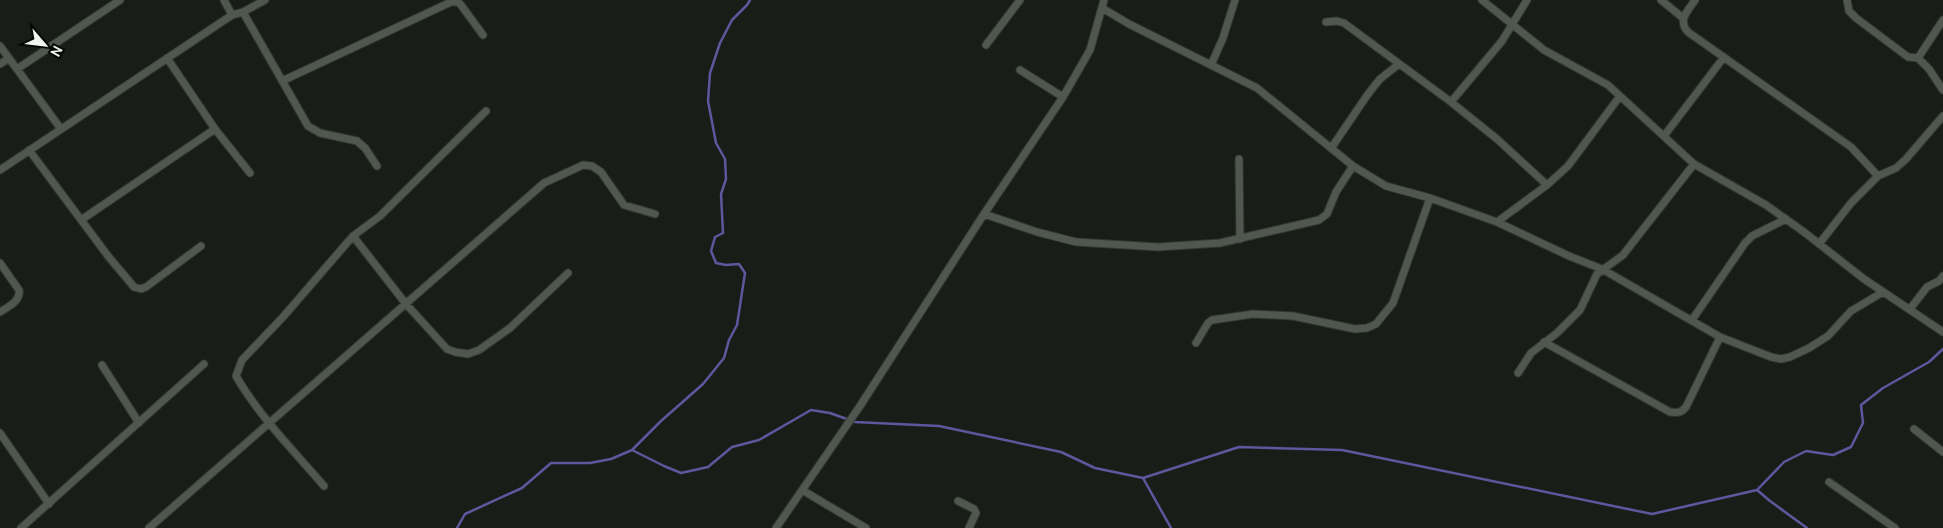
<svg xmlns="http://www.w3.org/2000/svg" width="1943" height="528" font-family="Cabin,sans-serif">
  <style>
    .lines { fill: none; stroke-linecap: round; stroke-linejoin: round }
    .stream { stroke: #60569e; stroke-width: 2.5 }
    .minor-casing { stroke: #333732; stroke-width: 9 }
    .minor { stroke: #50574e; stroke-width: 7 }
  </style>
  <rect width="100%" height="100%" fill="#181e17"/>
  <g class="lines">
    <path class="stream" d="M632 450 661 421 703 384 724 358 729 340 737 325 745 273 739 264 726 265 716 263 711 251 715 237 723 233 721 194 726 179 725 159 716 143 708 101 710 73 720 43 732 20 747 5 750 0
      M1143 478 1171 528
      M1757 490 1770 501 1807 528
      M457 528 465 514 522 488 551 463H590L611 459 632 450 664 466 681 473 708 467 732 447 759 440 811 410 830 413 855 422 939 426 1061 452 1095 468 1143 478 1239 447 1342 450 1652 514 1757 490 1784 462 1806 451 1833 455 1851 447 1863 423 1861 405 1883 388 1929 362 1943 349"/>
    <g class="minor-casing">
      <path id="minor" d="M224 0 232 15
        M1482 0 1544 50 1608 85 1694 164 1766 205 1804 232 1864 279 1943 332
        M1661 0 1683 18
        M1695 0C1688 11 1677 20 1688 32L1851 147 1878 176
        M1847 0 1849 11 1856 18 1908 57 1918 58 1929 69 1943 90
        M1102 8 1129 24 1257 88 1353 166
        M243 12 308 126 320 133 357 141 365 148 377 166
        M1326 22 1337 21 1344 23 1451 102 1502 41 1527 0
        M986 45 1020 0
        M0 46 61 129
        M167 58 215 129 250 173
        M1918 58 1943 20
        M0 64 9 58
        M1211 65 1223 38 1235 0
        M17 69 120 0
        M1020 70 1063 97 1090 50 1104 0
        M282 81 451 2H458L461 5 483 35
        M1451 102 1497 139 1547 185
        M486 111 380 216 353 236 406 304 447 349 455 352 468 354 479 350 510 328 568 273
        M1664 136 1724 57
        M1332 147 1368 94 1380 79 1399 64
        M29 150 108 256 134 287 141 289 146 287 201 246
        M1239 159 1240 239
        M0 170 232 15 243 12 265 0
        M984 214 1037 232 1076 242 1158 247 1220 243 1319 220 1327 214 1336 192 1353 166 1386 186 1430 198 1497 222 1569 256 1602 269 1720 337 1771 357 1781 359 1790 357 1809 348 1828 336 1851 311 1883 292
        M81 220 215 129
        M1497 222 1547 185 1568 166 1620 96
        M1819 244 1851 203 1878 176 1896 168 1906 159 1943 116
        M0 263 19 290C21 301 8 307 0 312
        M1910 309 1927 287 1939 281 1943 276
        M1692 320 1745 243 1752 236 1786 219
        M1544 342 1670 412C1678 413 1681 413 1686 407L1720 337
        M1196 343 1208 323 1212 320 1253 314 1293 316 1355 329 1367 328 1376 324 1393 303 1430 198
        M102 365 139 423
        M1518 373 1531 353 1557 333 1580 310 1597 274 1623 255 1694 164
        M1914 429 1943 452
        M0 433 49 504
        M1829 482 1895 528
        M324 486C294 451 259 416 236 376L242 360 283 317 353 236
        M802 490 866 528
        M958 501 974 509 976 513 969 528
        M21 528 204 364
        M149 528 544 183 583 165 592 166 601 172 624 205 655 214
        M776 528 860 406 984 214 1063 97"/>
    </g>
    <use href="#minor" class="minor"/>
  </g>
  <g transform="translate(45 45) rotate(118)" stroke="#060805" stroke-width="4" paint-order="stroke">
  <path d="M0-4L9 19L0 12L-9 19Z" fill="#f1f5ef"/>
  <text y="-8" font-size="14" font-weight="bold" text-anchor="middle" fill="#f1f5ef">N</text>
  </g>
</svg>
